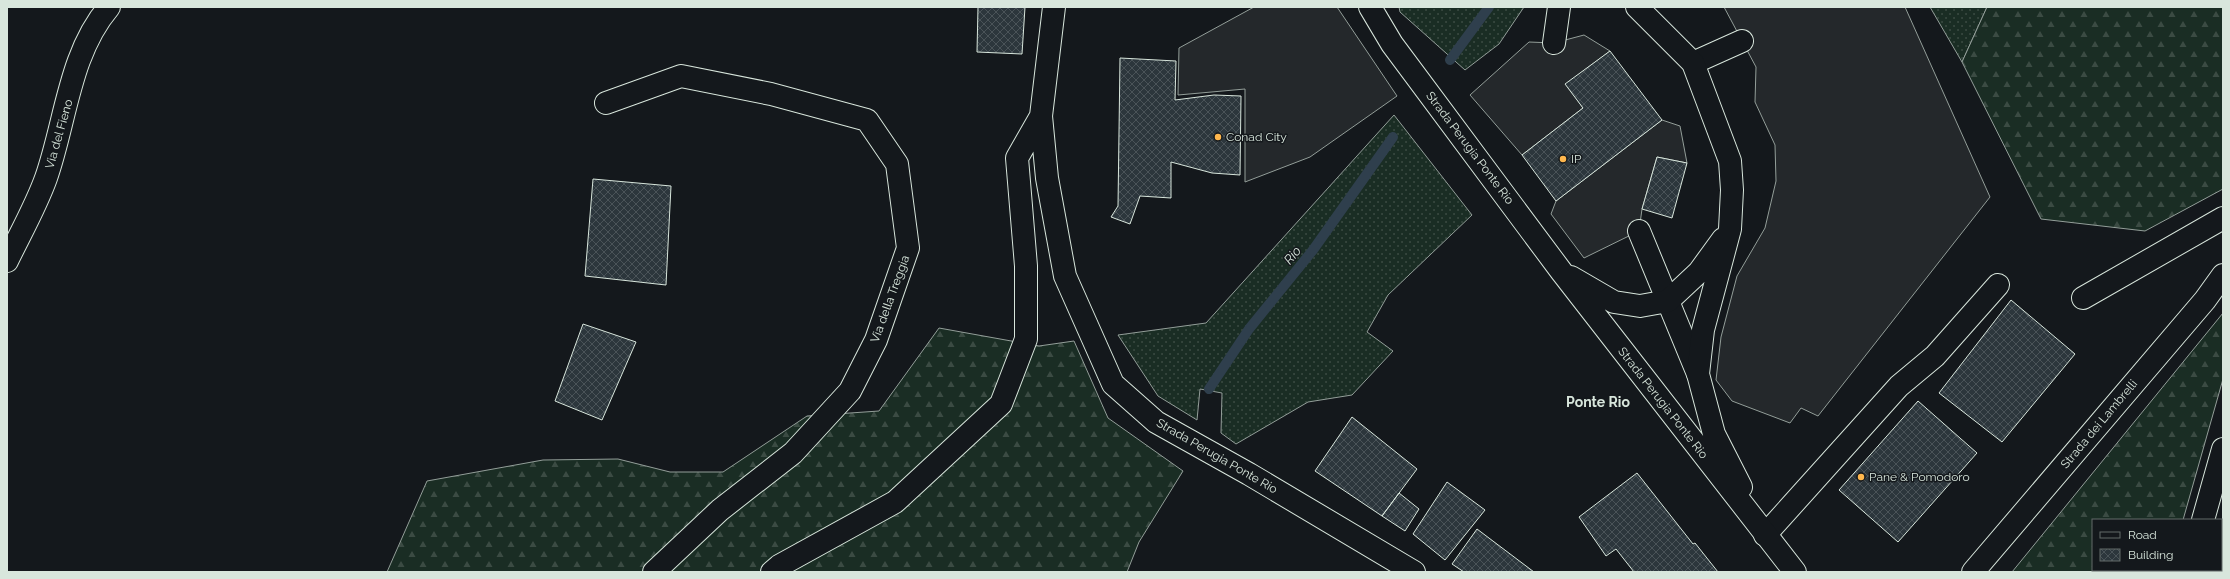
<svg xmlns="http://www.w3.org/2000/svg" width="2230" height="579" font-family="Raleway,sans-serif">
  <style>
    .grass { fill: url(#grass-dots); stroke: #939e99 }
    .forest { fill: url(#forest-firs); stroke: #939e99 }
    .parking { fill: #24282b; stroke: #939e99 }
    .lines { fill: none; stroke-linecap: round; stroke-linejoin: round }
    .stream { stroke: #2f3f4d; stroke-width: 10 }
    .building { fill: url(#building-cross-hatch); stroke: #d8e6dc }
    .minor-casing { stroke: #d8e6dc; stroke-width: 24 }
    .major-casing { stroke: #d8e6dc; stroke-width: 24 }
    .minor { stroke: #14181c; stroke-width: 22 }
    .major { stroke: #14181c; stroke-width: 22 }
    .poi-dot { fill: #ffb74d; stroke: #14181c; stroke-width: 1.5 }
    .labels { text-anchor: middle; stroke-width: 3; stroke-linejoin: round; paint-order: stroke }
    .street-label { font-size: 12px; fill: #d8e6dc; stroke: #14181c }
    .poi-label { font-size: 12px; fill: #d8e6dc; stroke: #14181c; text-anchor: start }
    .water-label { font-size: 13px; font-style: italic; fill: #d8e6dc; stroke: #14181c }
    .quarter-label { font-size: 14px; font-weight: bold; fill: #d8e6dc; stroke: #14181c }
  </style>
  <defs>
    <pattern id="grass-dots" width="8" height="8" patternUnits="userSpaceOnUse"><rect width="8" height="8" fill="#1a2d24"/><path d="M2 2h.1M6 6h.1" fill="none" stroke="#3b4b43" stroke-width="1.8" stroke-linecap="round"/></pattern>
    <pattern id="forest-firs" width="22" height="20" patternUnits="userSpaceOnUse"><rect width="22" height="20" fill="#1a2d24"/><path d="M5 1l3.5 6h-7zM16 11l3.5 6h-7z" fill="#3b4b43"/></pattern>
    <pattern id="building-cross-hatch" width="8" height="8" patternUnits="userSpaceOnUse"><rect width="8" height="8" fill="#2c363c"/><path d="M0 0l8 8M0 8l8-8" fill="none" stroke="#4a5358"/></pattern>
  </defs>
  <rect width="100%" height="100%" fill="#14181c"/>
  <path class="grass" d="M1399 7H1524L1499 44 1465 70 1400 12Z
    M1930 7H1987L1962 62Z
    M1394 115 1472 215 1388 295 1367 332 1393 351 1352 395 1308 402 1236 444 1221 433 1222 393 1200 389 1197 420 1158 396 1118 335 1206 323Z"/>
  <path class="forest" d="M1987 7H2223V189L2145 231 2041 219 1962 62Z
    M2223 313V379L2183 520H2093V570H2170L2169 572H2012Z
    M939 328 1039 346 1074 341 1108 418 1183 471 1139 542 1127 572H387L427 481 543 460 618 459 670 472H723L807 416 879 411Z"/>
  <path class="parking" d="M1254 7H1337L1397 96 1310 157 1245 182V89L1178 95 1179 48Z
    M1724 7H1905L1990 197 1818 416 1801 408 1790 423 1732 401 1716 380 1721 337 1737 276 1765 228 1776 181 1775 145 1755 102 1756 67Z
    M1584 35 1610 51 1566 84 1583 108 1522 155 1470 95 1529 42 1554 43Z
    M1662 120 1680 126 1687 163 1657 157 1642 209 1639 231 1584 258 1551 214 1556 201Z"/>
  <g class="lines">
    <path class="stream" d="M1450 60 1489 7
      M1209 389 1249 329 1313 250 1393 137"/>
  </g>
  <path class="building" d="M978 7H1025L1022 54 977 52Z
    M1610 51 1662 120 1556 201 1522 155 1583 108 1565 84Z
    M1120 58 1176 61 1175 100 1214 95 1241 96 1240 175 1212 173 1171 162V198L1140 196 1130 224 1111 217 1118 206Z
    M1657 157 1687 163 1672 218 1642 209Z
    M593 179 671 186 666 285 585 276Z
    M2011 300 2075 354 2002 442 1939 393Z
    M583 324 636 342 602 420 555 401Z
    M1918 401 1977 453 1898 542 1839 490Z
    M1352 417 1417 469 1382 516 1315 471Z
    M1637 473 1693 544 1695 543 1718 572H1634L1616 549 1606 556 1579 517Z
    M1447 482 1485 510 1445 560 1413 534Z
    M1399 493 1419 509 1405 531 1382 516Z
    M1477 529 1534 572H1464L1452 564Z"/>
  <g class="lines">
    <g class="minor-casing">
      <path id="minor" d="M1054 7 1041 116 1047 178 1065 276 1113 384 1156 422 1249 474 1414 572
        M1554 43 1559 7
        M1693 63 1742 41
        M606 103 681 76 771 94 867 120 897 164 908 248 876 340 850 391 793 453 720 510 654 572
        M1639 231 1698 374
        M7 261C20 234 36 206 46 178 66 121 69 54 109 7
        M2083 298 2223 218
        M2203 520 2223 449
        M1765 535 1899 386 1935 356 1998 285
        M772 572 779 566 895 502 1001 404 1026 339V266L1017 158 1041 116
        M1973 572 2205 300 2223 275
        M2195 572V570"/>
    </g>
    <g class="major-casing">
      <path id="major" d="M1370 7 1392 44 1561 271 1795 572
        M1637 7 1693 63 1730 161 1732 190 1730 229 1703 330 1698 374 1714 434 1741 487
        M1571 277 1614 302 1640 306 1668 301 1699 272 1723 239"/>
    </g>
    <use href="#minor" class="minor"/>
    <use href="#major" class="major"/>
  </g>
  <g class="poi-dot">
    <circle cx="1218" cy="137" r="4"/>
    <circle cx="1563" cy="159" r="4"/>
    <circle cx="1861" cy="477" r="4"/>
  </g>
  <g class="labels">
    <g class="street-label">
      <text transform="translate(59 134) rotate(-74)" y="4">Via del Fieno</text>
      <text transform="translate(1470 148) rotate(53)" y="4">Strada Perugia Ponte Rio</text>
      <text transform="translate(890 299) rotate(-70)" y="4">Via della Treggia</text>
      <text transform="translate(1663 403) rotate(52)" y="4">Strada Perugia Ponte Rio</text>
      <text transform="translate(2099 424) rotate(-50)" y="4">Strada dei Lambrelli</text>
      <text transform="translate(1217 456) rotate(30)" y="4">Strada Perugia Ponte Rio</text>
    </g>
    <g class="poi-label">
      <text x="1226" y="141">Conad City</text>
      <text x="1571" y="163">IP</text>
      <text x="1869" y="481">Pane &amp; Pomodoro</text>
    </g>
    <g class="water-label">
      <text transform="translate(1292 255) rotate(-51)" y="5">Rio</text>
    </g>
    <g class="quarter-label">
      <text x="1598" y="407">Ponte Rio</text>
    </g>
  </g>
  <rect width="2230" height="579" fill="none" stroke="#d8e6dc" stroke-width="16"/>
  <rect x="2092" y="519" width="130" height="52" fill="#14181c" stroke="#626a69"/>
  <rect x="2100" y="532" width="20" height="6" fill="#14181c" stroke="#626a69"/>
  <text x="2128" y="539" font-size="12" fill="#d8e6dc">Road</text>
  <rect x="2100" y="549" width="20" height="12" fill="url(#building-cross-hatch)" stroke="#626a69"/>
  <text x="2128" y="559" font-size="12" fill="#d8e6dc">Building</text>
</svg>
